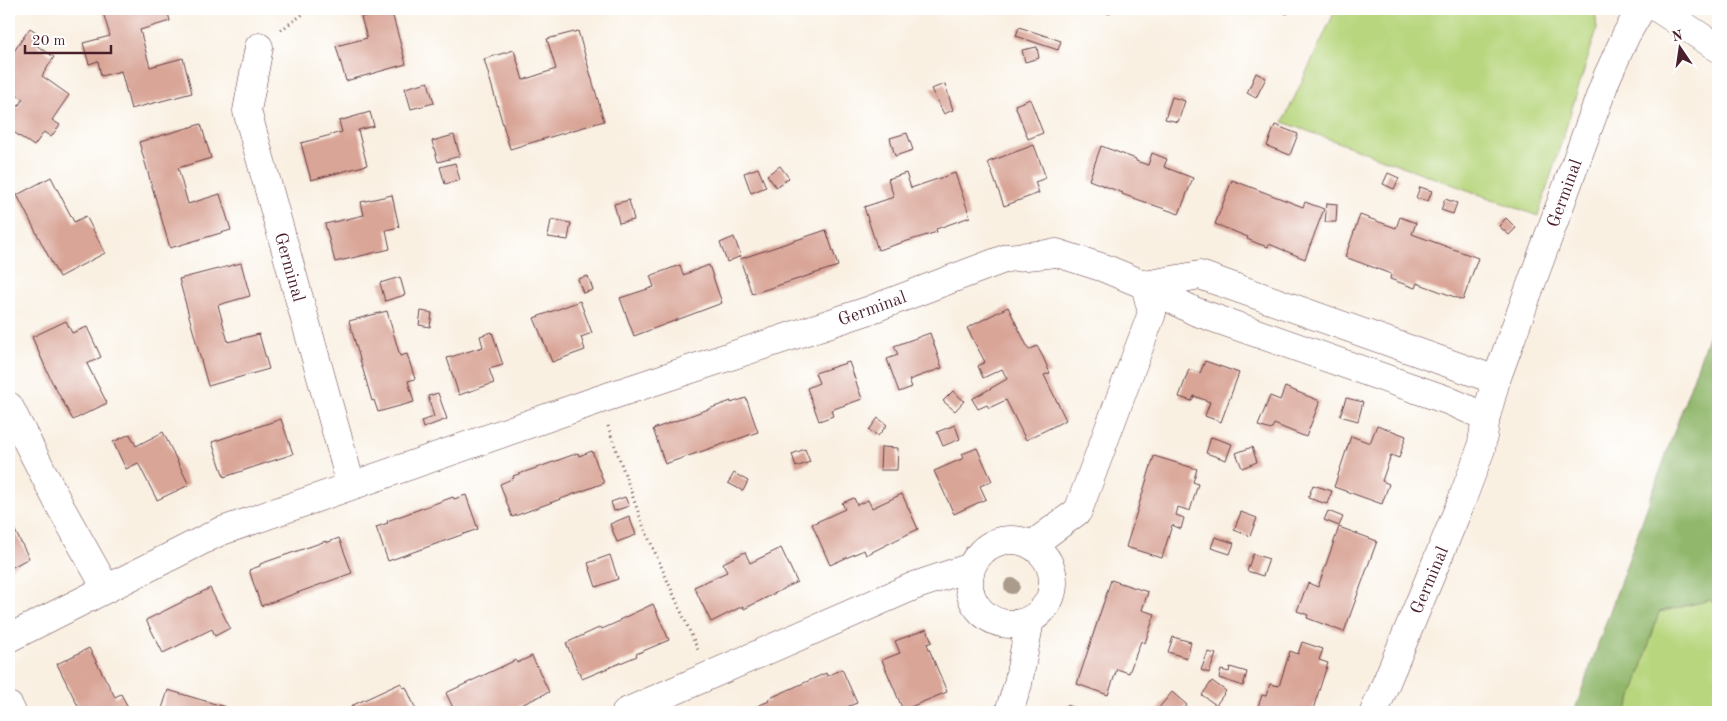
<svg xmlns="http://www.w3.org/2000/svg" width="1727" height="721" font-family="'Old Standard TT',serif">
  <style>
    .green { fill: #b7d67d; stroke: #807a54 }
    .forest { fill: #91b76c; stroke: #6e6b4c }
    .building { fill: #d9a597 }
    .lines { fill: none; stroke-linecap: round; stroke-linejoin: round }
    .minor-casing { stroke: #643e46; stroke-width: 29 }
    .path { stroke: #643e46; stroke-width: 3; stroke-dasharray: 1 4; stroke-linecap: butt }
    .minor { stroke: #fff; stroke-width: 28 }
    .tree { fill: #ab9b8b }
    .labels { text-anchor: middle; stroke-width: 5; stroke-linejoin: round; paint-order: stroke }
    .street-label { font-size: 18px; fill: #4a1f2b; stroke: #fff }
  </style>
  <rect width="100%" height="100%" fill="#fff"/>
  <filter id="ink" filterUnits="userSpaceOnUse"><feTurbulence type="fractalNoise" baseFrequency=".02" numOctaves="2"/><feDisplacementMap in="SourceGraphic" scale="10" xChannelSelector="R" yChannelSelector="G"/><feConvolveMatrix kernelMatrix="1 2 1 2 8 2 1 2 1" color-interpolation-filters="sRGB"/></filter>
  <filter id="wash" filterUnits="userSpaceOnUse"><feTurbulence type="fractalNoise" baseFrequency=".0096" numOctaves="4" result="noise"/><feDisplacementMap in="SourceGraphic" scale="20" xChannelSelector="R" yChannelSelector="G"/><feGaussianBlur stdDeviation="1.12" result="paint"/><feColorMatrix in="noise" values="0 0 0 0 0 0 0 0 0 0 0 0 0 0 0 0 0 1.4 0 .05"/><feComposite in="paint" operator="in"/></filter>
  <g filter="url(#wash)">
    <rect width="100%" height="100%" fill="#f9f0e2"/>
    <path class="green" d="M1336 9H1595L1597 29 1538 216 1283 122Z
      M1711 600 1718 608V712H1626L1637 683 1659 612Z"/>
    <path class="forest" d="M1718 309V608L1710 600 1659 612 1637 683 1626 712H1574Z"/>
    <g id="blocks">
      <path class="building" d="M102 9H167L170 21 140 30 150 67 183 58 192 93 131 109 121 71 101 76 98 61 89 64 83 43 110 36Z
        M391 9 406 64 346 81 336 46 367 38 361 17Z
        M1095 9H1112L1110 14Z
        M1278 9H1289L1287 14 1278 10Z
        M1019 27 1061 41 1058 50 1016 36Z
        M30 28 42 36 36 45 54 57 42 76 69 95 52 120 60 125 51 137 44 132 34 146 9 129V120L23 99 9 90V52L12 54Z
        M578 31 604 121 510 149 484 59 514 50 523 80 556 69 547 39Z
        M1037 47 1039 58 1025 62 1022 50Z
        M1256 73 1266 78 1256 98 1247 93Z
        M428 82 434 103 411 109 405 88Z
        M945 84 953 110 944 114 931 89Z
        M1172 97 1185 101 1178 122 1165 119Z
        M1030 99 1043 133 1028 139 1015 105Z
        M370 112 374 126 358 130 367 165 311 180 301 143 342 132 339 121Z
        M201 124 211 158 178 168 188 204 220 194 231 230 170 248 139 142Z
        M1275 125 1298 134 1290 155 1267 146Z
        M907 133 913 150 895 156 890 138Z
        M454 135 460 156 438 162 432 141Z
        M1034 145 1046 178 1035 182 1039 193 1004 206 988 162Z
        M1101 146 1136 159V161L1148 165 1152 153 1167 159 1164 167 1193 178 1179 214 1122 194 1123 193 1089 180Z
        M455 163 460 180 445 184 440 167Z
        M780 166 789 178 776 187 767 175Z
        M758 168 766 187 751 193 744 173Z
        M906 173 911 188 955 173 970 217 936 229 937 232 878 250 864 207 894 197 888 179Z
        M1388 173 1399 178 1394 189 1383 184Z
        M51 177 74 222 86 216 105 253 59 277 17 195Z
        M1232 180 1303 207 1305 202 1324 209 1305 259 1269 244 1268 247 1259 244 1247 239 1248 237 1215 224Z
        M1420 187 1432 191 1428 201 1416 198Z
        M392 195 399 227 386 230 390 249 335 262 325 224 364 215 361 202Z
        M1445 199 1457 203 1453 214 1441 210Z
        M629 200 634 220 619 223 614 204Z
        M1327 203 1337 204 1336 222H1325Z
        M1360 215 1396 228 1400 217 1416 223 1412 234 1478 258 1463 300 1417 283 1415 288 1390 279 1391 274 1345 257Z
        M1506 218 1516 228 1509 235 1499 226Z
        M551 220 571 223 568 240 548 237Z
        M826 230 838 266 752 294 740 259Z
        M734 237 741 256 727 262 720 243Z
        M241 263 250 296 218 305 228 342 259 334 269 369 208 386 179 279Z
        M680 265 683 275 709 265 722 303 634 336 620 298 654 287 650 276Z
        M588 276 593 290 583 293 578 279Z
        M400 277 405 295 385 301 380 283Z
        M580 301 592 333 581 337 585 350 552 362 534 318Z
        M1008 307 1029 350 1037 346 1043 357 1050 373 1044 375 1066 420 1026 440 1006 400 989 408 987 405 978 409 972 399 1007 379 1002 369 983 378 978 366 985 362 967 328Z
        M387 311 400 356 407 354 415 379 408 381 414 402 378 412 374 400 372 401 349 321Z
        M421 311 432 313 430 327 419 325Z
        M66 321 72 333 87 327 101 357 87 364 107 403 73 420 51 380 32 337Z
        M492 332 503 365 489 369 494 383 459 395 447 358 483 347 480 336Z
        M930 333 942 368 909 380 912 387 899 392 887 359 898 355 894 346Z
        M1205 361 1239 373 1221 422 1205 416 1210 402 1194 396 1192 401 1179 397 1189 369 1200 373Z
        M849 362 862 399 831 410 833 416 819 421 807 388 819 383 815 373Z
        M1285 387 1320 401 1306 437 1274 424 1271 430 1258 426 1270 396 1280 400Z
        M953 391 964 401 955 411 943 401Z
        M438 393 447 419 423 428 421 421 434 417 428 396Z
        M746 398 758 432 665 464 653 429 731 401V403Z
        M1346 398 1363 402 1358 421 1340 416Z
        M878 418 887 425 878 436 869 430Z
        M281 419 293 454 224 477 212 442Z
        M955 425 960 439 943 446 937 432Z
        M1377 425 1406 436 1399 458 1391 455 1382 481 1389 484 1382 504 1334 487 1351 436 1370 443Z
        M163 432 189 485 157 500 138 463 126 469 113 442 130 434 136 446Z
        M1211 437 1232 444 1226 460 1206 453Z
        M881 447 898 448 897 470H880Z
        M1252 447 1257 462 1242 468 1236 453Z
        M977 448 992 481 980 486 986 499 954 514 934 471 964 458 962 454Z
        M805 449 810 462 796 467 792 454Z
        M592 451 604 483 512 517 500 484 514 478 513 476 542 466 578 453 579 456Z
        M1154 456 1197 469 1193 482 1198 484 1190 511 1178 507 1176 515 1184 518 1181 529 1172 525 1162 558 1126 547Z
        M734 473 748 481 743 491 728 483Z
        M1313 485 1332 491 1327 504 1308 498Z
        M902 494 918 529 866 555 864 550 830 565 812 524 845 509 842 503 854 498 857 505 868 500 872 508Z
        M466 495 478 529 388 561 376 527 388 523 387 521 453 497 454 499Z
        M625 497 629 506 614 511 611 502Z
        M1328 511 1343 517 1339 526 1324 520Z
        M1241 512 1257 518 1250 536 1234 530Z
        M629 516 636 535 617 542 610 524Z
        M9 519 29 558 9 569Z
        M1339 527 1377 541 1344 632 1307 618 1308 615 1297 611 1308 583 1318 587Z
        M1215 537 1234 543 1230 554 1211 548Z
        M339 538 352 573 261 606 249 570 260 566V564L326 541V543Z
        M781 548 797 582 744 609 743 606 711 622 694 587 727 572 723 563 745 552 750 563Z
        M1253 554 1269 559 1263 576 1247 571Z
        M610 555 618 579 596 587 588 563Z
        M1111 580 1148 592 1142 610 1155 614 1145 643 1141 641 1129 673 1117 669 1108 695 1077 684Z
        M210 588 230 628 215 636 212 629 163 653 146 620Z
        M653 604 669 640 636 654 637 656 582 679 566 643 601 627 602 629 620 621 619 620Z
        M927 629 932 642 927 644 947 692 903 710 882 660 900 653 895 641Z
        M1173 637 1191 642 1187 658 1168 652Z
        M1302 642 1323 649 1319 660 1328 663 1312 712H1256L1262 695 1266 696 1270 684 1279 686 1290 651 1298 654Z
        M89 648 115 697 121 694 129 709 122 712H81L57 664Z
        M1208 652 1216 654 1209 673 1201 670Z
        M532 656 549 692 506 712H455L446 693 516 660 517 663Z
        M1230 667 1247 672 1243 686 1219 678 1221 670 1229 672Z
        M842 669 857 703 833 712H758L755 707 769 701 768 699 826 673 827 676Z
        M1212 681 1226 691 1216 705 1202 695Z
        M401 683 403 688 406 687 417 712H349L353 710 351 706Z
        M168 690 222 706 239 712H161Z
        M1172 692 1187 705 1181 712H1159L1157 710Z
        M1066 705 1086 712H1064Z"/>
    </g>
  </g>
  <g filter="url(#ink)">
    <use href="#blocks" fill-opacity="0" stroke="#643e46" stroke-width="1"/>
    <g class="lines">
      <g class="minor-casing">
        <path id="minor" d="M1659 9 1718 48
          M259 47 247 111 351 485
          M1145 285 1200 275 1496 380
          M9 406 61 508 106 588
          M969 582a42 42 0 1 1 84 0a42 42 0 1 1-84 0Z
          M1032 545 1078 511 1152 313 1145 285
          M9 638 219 532 598 400 867 311 1007 258 1057 253 1104 268 1145 285 1194 311 1447 400 1486 417
          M9 706 12 712
          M626 712 914 586 971 567
          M1009 712 1018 684 1030 620
          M1374 712 1460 505 1481 449 1486 417 1496 380 1607 77 1626 35 1641 9"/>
      </g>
      <path class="path" d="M281 30 306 12 317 9
        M608 426 642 523 698 650"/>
      <use href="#minor" class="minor"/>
    </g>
    <circle class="tree" cx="1012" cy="586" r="8"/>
  </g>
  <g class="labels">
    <g class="street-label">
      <text transform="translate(1564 193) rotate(-70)" y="6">Germinal</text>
      <text transform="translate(290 267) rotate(74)" y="6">Germinal</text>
      <text transform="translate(872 308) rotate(-20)" y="6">Germinal</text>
      <text transform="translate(1429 580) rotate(-67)" y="6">Germinal</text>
    </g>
  </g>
  <rect width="1727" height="721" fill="none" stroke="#fff" stroke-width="30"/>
  <g transform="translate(1680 48) rotate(347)" stroke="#ffffff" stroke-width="4" paint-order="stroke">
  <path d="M0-4L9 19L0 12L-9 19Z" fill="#4a1f2b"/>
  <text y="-8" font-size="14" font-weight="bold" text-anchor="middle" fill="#4a1f2b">N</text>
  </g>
  <path d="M25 45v8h86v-8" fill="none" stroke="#4a1f2b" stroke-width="2.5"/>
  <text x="32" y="45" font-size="15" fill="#4a1f2b" stroke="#ffffff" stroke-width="4" paint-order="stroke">20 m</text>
</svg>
